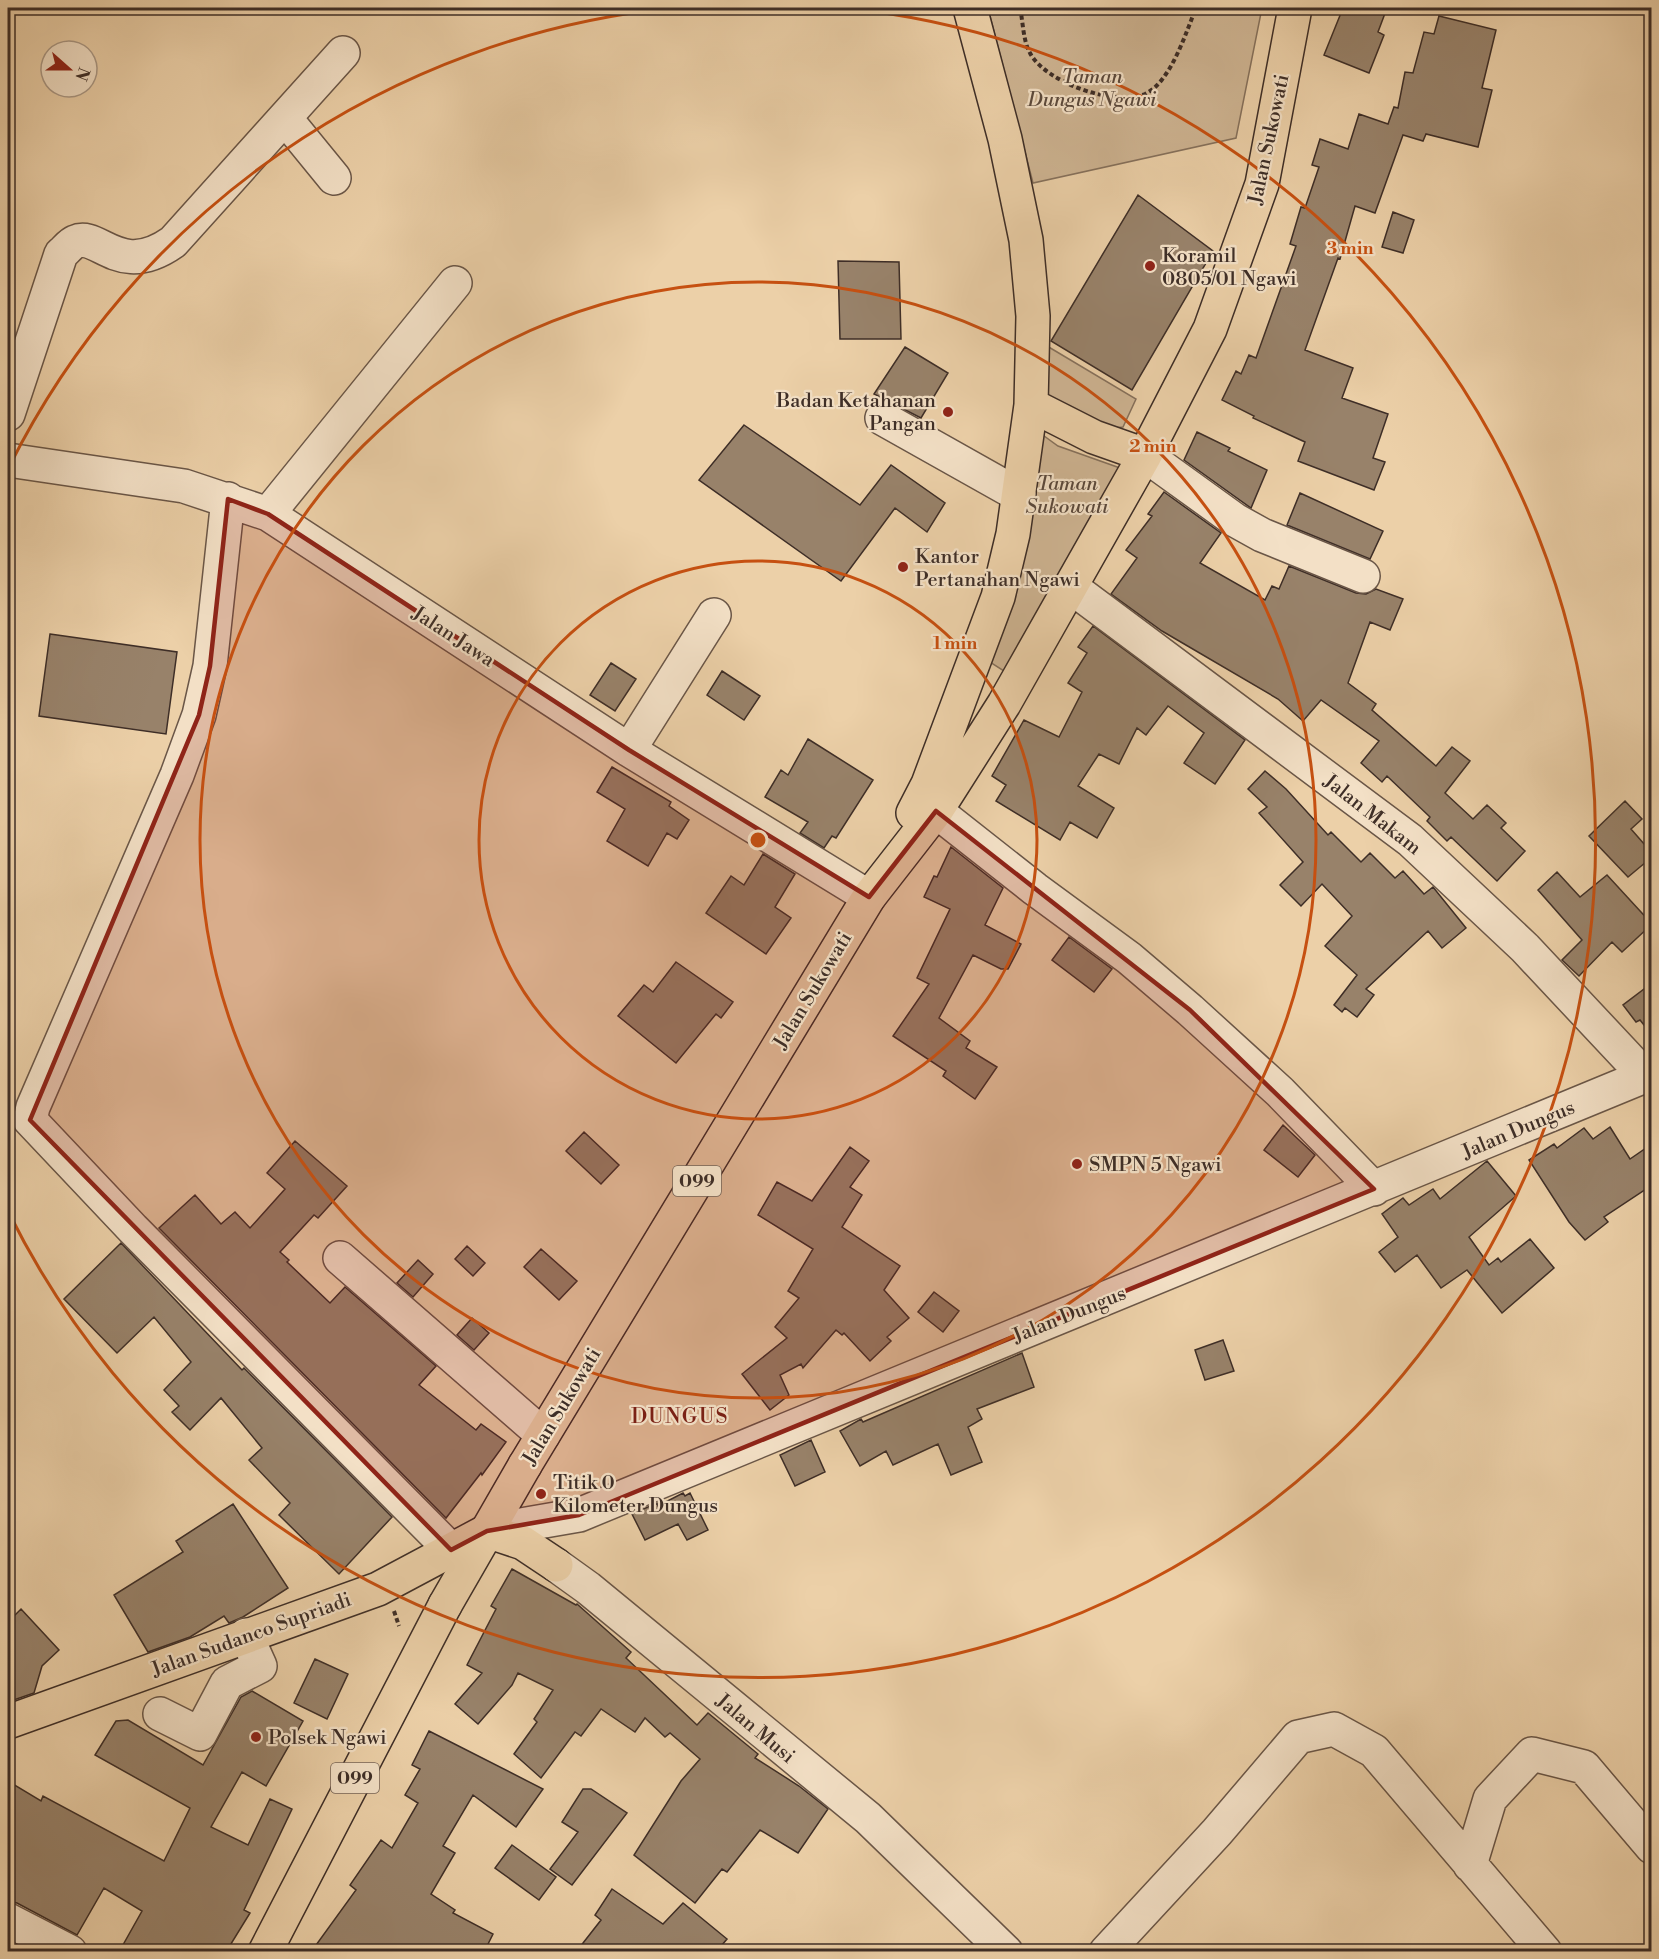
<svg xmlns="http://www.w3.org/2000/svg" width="1659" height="1959" font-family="'Libre Bodoni',serif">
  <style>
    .green { fill: #ceb492; stroke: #86715c; stroke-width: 1.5 }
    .building { fill: #98826a; stroke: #3e2e27; stroke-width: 1.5 }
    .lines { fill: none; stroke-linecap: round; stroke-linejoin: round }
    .minor-casing { stroke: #6a5647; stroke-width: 36 }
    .major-casing { stroke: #3e2e27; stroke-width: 36 }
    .highway-casing { stroke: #3e2e27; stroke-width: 36 }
    .path { stroke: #3e2e27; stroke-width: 4; stroke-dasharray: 4.5 3; stroke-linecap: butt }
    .minor { stroke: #f3e0c6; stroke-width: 33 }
    .major { stroke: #ecd0a8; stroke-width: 33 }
    .highway { stroke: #ecd0a8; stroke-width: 33 }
    .marked { fill: #8f2418; fill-opacity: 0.2; stroke: #8f2418; stroke-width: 4.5; stroke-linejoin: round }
    .ring { fill: none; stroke: #c65011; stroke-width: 3 }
    .poi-dot { fill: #8f2418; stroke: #f3e0c6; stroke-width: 2 }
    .labels { text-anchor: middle; stroke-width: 4.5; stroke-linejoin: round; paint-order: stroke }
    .shield { fill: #f3e0c6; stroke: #746357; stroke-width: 1.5 }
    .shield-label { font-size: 18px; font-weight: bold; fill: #3e2e27 }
    .park-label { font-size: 20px; font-style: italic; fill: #5b493c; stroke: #f3e0c6 }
    .street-label { font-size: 20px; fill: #3e2e27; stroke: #f3e0c6 }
    .poi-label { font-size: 20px; fill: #3e2e27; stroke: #f3e0c6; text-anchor: start }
    .neighbourhood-label { font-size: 21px; letter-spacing: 1.5px; fill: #7a1f14; stroke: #f3e0c6 }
    .centre { fill: #c65011; stroke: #f3e0c6; stroke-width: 3 }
    .ring-label { font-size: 18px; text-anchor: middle; font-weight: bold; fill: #c65011; stroke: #f3e0c6; stroke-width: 4.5; stroke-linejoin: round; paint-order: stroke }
  </style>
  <rect width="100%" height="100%" fill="#ecd0a8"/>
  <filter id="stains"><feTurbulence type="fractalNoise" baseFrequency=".00333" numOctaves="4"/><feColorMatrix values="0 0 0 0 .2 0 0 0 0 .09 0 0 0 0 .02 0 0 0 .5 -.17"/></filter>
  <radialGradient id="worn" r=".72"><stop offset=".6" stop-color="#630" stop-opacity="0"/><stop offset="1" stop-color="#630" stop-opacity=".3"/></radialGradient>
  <path class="green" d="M988 8H1262L1236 138 1033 183Z
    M1047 346 1136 399 1123 427 1105 429 1051 401 1040 387Z
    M1040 433 1058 446 1120 468 1007 673 985 659Z"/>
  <path class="building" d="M1343 8H1387L1378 32 1384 35 1369 73 1324 55Z
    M1439 16 1496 30 1482 88 1492 90 1478 147 1426 134 1423 141 1403 135 1375 213 1355 206 1340 259 1338 258 1305 350 1353 368 1342 398 1388 414 1373 458 1385 462 1374 490 1298 461 1305 442 1253 418 1254 416 1222 400 1236 371 1241 374 1249 355 1256 358 1296 246 1290 244 1301 207 1305 208 1319 167 1312 165 1320 139 1348 149 1359 114 1388 124 1394 107 1398 108 1405 72 1413 73 1424 32 1434 34Z
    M1138 195 1213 251 1132 390 1051 341Z
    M1393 212 1414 220 1403 253 1382 247Z
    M838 261 899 262 901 339H840Z
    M905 347 948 373 921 418 874 394Z
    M744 425 860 505 891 465 945 503 927 532 895 508 841 581 699 480Z
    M1197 432 1230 448 1228 451 1267 470 1251 508 1184 460Z
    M1164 492 1221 533 1200 563 1265 600 1272 586 1279 589 1289 566 1356 593 1366 594 1376 589 1403 599 1390 630 1370 622 1348 683 1376 704 1372 710 1436 766 1452 747 1470 761 1445 793 1473 819 1487 805 1506 823 1501 828 1525 851 1497 881 1451 837 1447 841 1427 821 1430 817 1387 776 1382 782 1361 763 1379 741 1321 700 1303 721 1278 699 1162 631 1111 594 1137 558 1126 550 1152 516 1148 514Z
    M1300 493 1383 531 1370 559 1287 525Z
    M1093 626 1245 740 1215 784 1184 763 1204 733 1168 706 1146 735 1137 728 1119 764 1099 754 1078 786 1114 808 1097 838 1070 822 1060 840 996 801 1006 785 992 776 1024 720 1059 737 1082 692 1068 683 1087 653 1078 647Z
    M50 634 177 652 166 734 39 716Z
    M611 663 636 679 615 711 590 695Z
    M722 671 760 696 744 720 707 695Z
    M808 739 873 780 836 838 832 836 824 848 800 833 808 822 765 797 781 770 788 775Z
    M612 767 671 802 669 806 689 820 677 839 667 833 648 866 607 841 625 809 597 792Z
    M1265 771 1286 789 1328 835 1331 832 1361 862 1370 853 1395 878 1403 871 1424 894 1433 887 1466 928 1442 948 1428 931 1366 989 1374 995 1357 1017 1345 1008 1342 1012 1334 1005 1357 975 1325 946 1352 916 1322 884 1301 906 1280 885 1303 862 1259 813 1267 807 1248 789Z
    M1625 801 1642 819 1631 829 1652 853V857L1628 877 1589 836Z
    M951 847 1003 888 985 925 1021 944 1008 969H1001L973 955 939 1018 970 1041 966 1048 997 1067 975 1099 943 1076 946 1071 893 1036 929 984 917 978 950 909 924 897 934 876 937 877Z
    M763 854 795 874 775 907 791 918 766 954 706 913 731 876 744 885Z
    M1557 872 1580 897 1607 875 1652 924 1622 952 1612 942 1579 976 1562 960 1582 940 1538 890Z
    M1069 937 1112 969 1094 992 1052 960Z
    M676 962 733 1002 721 1018 716 1014 676 1063 618 1016 644 985 653 992Z
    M1652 983V1035L1640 1020 1636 1022 1623 1005Z
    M1283 1125 1315 1155 1298 1177 1264 1150Z
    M1610 1127 1630 1159 1652 1144V1185L1604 1217 1608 1222 1585 1240 1569 1222 1529 1160 1554 1144 1557 1148 1584 1128 1593 1139Z
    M584 1132 619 1165 601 1184 566 1151Z
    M295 1141 347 1186 318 1218 314 1215 280 1252 289 1260 287 1262 330 1303 345 1287 436 1366 419 1385 476 1430 481 1424 506 1442 482 1475 481 1473 446 1518 159 1228 195 1195 221 1224 235 1212 250 1228 285 1189 267 1173Z
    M850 1147 869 1161 850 1187 862 1195 842 1227 900 1266 884 1290 909 1318 887 1337 891 1341 870 1361 844 1333 842 1335 836 1330 803 1368 801 1364 780 1375 789 1395 770 1410 742 1374 787 1338 775 1327 799 1298 788 1291 813 1249 758 1215 777 1182 812 1201Z
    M1487 1161 1516 1196 1469 1237 1489 1265 1498 1258 1501 1262 1530 1239 1554 1268 1502 1313 1467 1270 1441 1288 1417 1255 1395 1272 1379 1252 1398 1237 1382 1214 1403 1198 1409 1205 1433 1189 1440 1199Z
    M121 1243 242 1370 244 1368 392 1517 339 1574 279 1515 290 1503 249 1460 262 1448 221 1398 190 1430 172 1412 179 1406 164 1390 191 1362 154 1317 117 1353 64 1299Z
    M467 1246 485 1263 473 1276 455 1259Z
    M541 1249 577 1281 559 1300 524 1267Z
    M418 1260 433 1274 413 1297 397 1283Z
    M934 1292 959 1311 943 1332 918 1312Z
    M472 1318 489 1333 474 1350 457 1335Z
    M1223 1340 1234 1371 1205 1380 1195 1350Z
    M1022 1353 1034 1387 977 1409 982 1419 968 1427 982 1462 951 1475 938 1444 893 1465 886 1451 860 1466 840 1431 861 1419 863 1422Z
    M811 1440 825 1472 795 1486 780 1455Z
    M683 1493 685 1496 690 1493 708 1530 687 1540 678 1524 645 1540 632 1514 657 1503 658 1506Z
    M233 1504 288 1588 243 1617 229 1623 224 1616 190 1637 148 1652 114 1595 183 1552 176 1541Z
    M512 1569 576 1605 577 1604 631 1652 626 1658 697 1725 708 1713 758 1754 755 1758 799 1786 828 1809 798 1853 760 1830 727 1872 722 1869 695 1903 634 1855 681 1781 700 1759 670 1733 665 1737 645 1718 635 1732 601 1709 581 1736 575 1732 541 1778 514 1754 537 1722 534 1719 553 1690 518 1673 512 1685 478 1724 455 1704 482 1673 467 1665 496 1609 491 1606Z
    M21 1609 59 1650 42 1666 34 1693 8 1702V1622Z
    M315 1659 348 1674 327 1719 294 1703Z
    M252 1691 303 1721 266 1786 242 1772 211 1827 248 1845 270 1799 292 1809 244 1910 250 1913 226 1952H119L142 1911 104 1888 77 1935 17 1903 8 1901V1781L41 1801 43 1796 164 1861 190 1808 95 1755 116 1721 128 1720 203 1765 241 1697Z
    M429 1731 543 1789 516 1827 473 1795 443 1846 455 1853 431 1894 455 1910 453 1913 493 1934 484 1952H311L356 1890 350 1885 381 1840 392 1848 418 1803 405 1795 420 1769 412 1765Z
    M583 1789H591L627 1813 572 1885 550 1869 578 1832 562 1822Z
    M512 1845 556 1877 539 1900 495 1868Z
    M612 1889 663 1924 683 1903 727 1939 716 1952H576L601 1920 595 1915Z
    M8 1941 28 1952H8Z"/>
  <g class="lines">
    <g class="minor-casing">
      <path id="minor" d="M285 118 334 178
        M8 414 61 254C65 251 70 244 75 242 99 231 119 280 173 242L343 53
        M882 418 1019 495
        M1145 455 1235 520 1262 535 1363 576
        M8 460 184 486 268 514 629 750 869 897
        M228 499 210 666 199 715 177 775 33 1107 30 1120 133 1229 451 1550
        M268 514 455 283
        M1071 587 1410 840 1525 948 1645 1076
        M629 750 714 615
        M936 811 1035 889 1129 958 1190 1010 1280 1092 1374 1189
        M340 1258 543 1435
        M487 1531 579 1515 1652 1073
        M556 1565 588 1588 868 1818 1006 1952
        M160 1714 200 1734 227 1683 260 1666 246 1635
        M1470 1865 1490 1799 1532 1754 1584 1767 1652 1847
        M8 1920 70 1952
        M1106 1952 1217 1832 1298 1737 1334 1729 1374 1751 1545 1952"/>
    </g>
    <g class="major-casing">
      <path id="major" d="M1031 405 1094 437 1145 455
        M913 813 928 784 998 597 1013 534 1031 405 1033 316 1026 240 1005 139 970 8
        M525 1465 869 897 936 811 1004 704 1145 455 1210 329 1262 184 1295 8
        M487 1531 523 1543 556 1565
        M8 1722 378 1589 487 1531
        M265 1952 445 1605"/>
    </g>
    <g class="highway-casing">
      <path id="highway" d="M487 1531 525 1465
        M445 1605 483 1539"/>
    </g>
    <path class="path" d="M1020 8C1023 21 1023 41 1030 53 1045 82 1114 107 1145 94 1171 82 1186 32 1196 8
      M394 1611 399 1626"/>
    <use href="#minor" class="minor"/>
    <use href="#major" class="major"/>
    <use href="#highway" class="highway"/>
  </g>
  <path class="marked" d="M228 499 268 514 629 750 869 897 936 811 1190 1010 1374 1189 579 1515 487 1531 451 1550 30 1120 199 715 210 666Z"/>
  <g class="ring">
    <circle cx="758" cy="840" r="279"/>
    <circle cx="758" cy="840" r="558"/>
    <path d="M9 467A837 837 0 0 1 671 8M845 8A837 837 0 1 1 9 1213"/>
  </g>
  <g class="poi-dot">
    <circle cx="1150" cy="266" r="6"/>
    <circle cx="948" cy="412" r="6"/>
    <circle cx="903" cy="567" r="6"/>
    <circle cx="1077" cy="1164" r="6"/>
    <circle cx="541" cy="1494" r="6"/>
    <circle cx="256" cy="1737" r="6"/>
  </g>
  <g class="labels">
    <g class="shield">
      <rect x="673" y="1166" width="48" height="30" rx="4.5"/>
      <rect x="331" y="1763" width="48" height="30" rx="4.5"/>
    </g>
    <g class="shield-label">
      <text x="697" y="1187">099</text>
      <text x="355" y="1784">099</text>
    </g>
    <g class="park-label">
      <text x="1092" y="83">Taman<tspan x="1092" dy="23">Dungus Ngawi</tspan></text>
      <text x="1067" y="490">Taman<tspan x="1067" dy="23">Sukowati</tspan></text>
    </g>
    <g class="street-label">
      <text transform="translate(1268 139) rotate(-78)" y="7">Jalan Sukowati</text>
      <text transform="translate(454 636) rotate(33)" y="7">Jalan Jawa</text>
      <text transform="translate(1373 814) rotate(38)" y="7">Jalan Makam</text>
      <text transform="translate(812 990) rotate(-59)" y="7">Jalan Sukowati</text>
      <text transform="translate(1518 1129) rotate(-23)" y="7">Jalan Dungus</text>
      <text transform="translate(1069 1314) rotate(-22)" y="7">Jalan Dungus</text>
      <text transform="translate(561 1406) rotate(-59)" y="7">Jalan Sukowati</text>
      <text transform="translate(251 1634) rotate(-20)" y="7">Jalan Sudanco Supriadi</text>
      <text transform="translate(756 1728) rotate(40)" y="7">Jalan Musi</text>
    </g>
    <g class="poi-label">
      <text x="1162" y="262">Koramil<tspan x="1162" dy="23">0805/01 Ngawi</tspan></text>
      <text x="936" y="407" text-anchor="end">Badan Ketahanan<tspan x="936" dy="23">Pangan</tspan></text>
      <text x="915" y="563">Kantor<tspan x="915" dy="23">Pertanahan Ngawi</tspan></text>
      <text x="1089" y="1171">SMPN 5 Ngawi</text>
      <text x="553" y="1489">Titik 0<tspan x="553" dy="23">Kilometer Dungus</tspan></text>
      <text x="268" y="1744">Polsek Ngawi</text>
    </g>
    <g class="neighbourhood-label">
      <text x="680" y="1423">DUNGUS</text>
    </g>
  </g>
  <circle cx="758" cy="840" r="9" class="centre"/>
  <g class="ring-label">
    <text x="1350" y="254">3 min</text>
    <text x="1153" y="452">2 min</text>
    <text x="955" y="649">1 min</text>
  </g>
  <rect width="1659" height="1959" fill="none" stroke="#ecd0a8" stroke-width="30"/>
  <rect x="9" y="9" width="1641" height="1941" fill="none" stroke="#3e2e27" stroke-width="3"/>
  <rect x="15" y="15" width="1629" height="1929" fill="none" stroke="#3e2e27" stroke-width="1.5"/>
  <g transform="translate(69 69) rotate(111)"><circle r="28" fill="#f3e0c6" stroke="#ab9986" stroke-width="1.5"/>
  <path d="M0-4.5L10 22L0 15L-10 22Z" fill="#8f2418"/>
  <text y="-9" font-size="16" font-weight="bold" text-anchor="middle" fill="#3e2e27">N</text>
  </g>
  <rect width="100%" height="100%" filter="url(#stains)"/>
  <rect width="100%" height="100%" fill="url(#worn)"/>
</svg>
